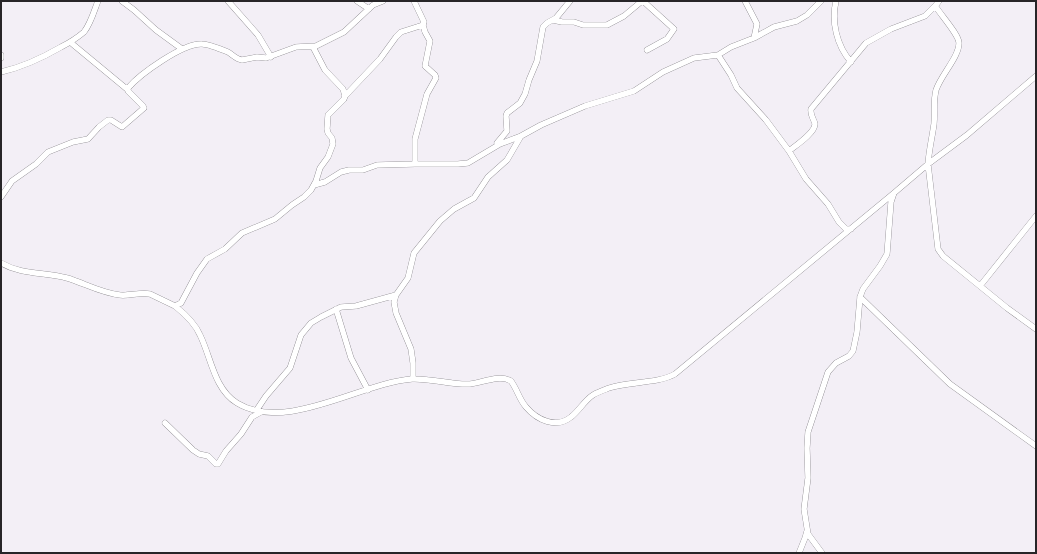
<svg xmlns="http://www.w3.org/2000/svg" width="1037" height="554" font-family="Roboto,sans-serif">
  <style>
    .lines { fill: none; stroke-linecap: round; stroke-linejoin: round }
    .minor-casing { stroke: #767379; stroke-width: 6 }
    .minor { stroke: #fff; stroke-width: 5.5 }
  </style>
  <rect width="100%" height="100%" fill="#f3eff6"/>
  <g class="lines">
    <g class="minor-casing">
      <path id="minor" d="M122 1 134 10 156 30 182 49
        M228 1 258 35 271 57
        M357 1 369 9
        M643 1 674 29 667 39 647 50
        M745 1 757 24 754 38
        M836 1C831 22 837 46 851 62
        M939 1 936 5V7C941 15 959 35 959 43 959 57 941 75 936 90 933 102 935 113 934 124 932 138 929 150 928 164L938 249 943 256 1007 308 1036 329
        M553 20 562 22H574L583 25H607L624 16 642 1
        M70 42 128 90
        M1 55V58
        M718 55 731 75 737 88 766 120 789 151 806 179 828 204 839 222 846 229H851
        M1 72C23 67 42 58 61 47 69 43 77 38 84 32 91 23 94 11 98 1
        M345 96 380 59 396 37 401 32 423 25 424 22 414 1
        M497 143 507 131 506 116 507 113 520 103 525 94 529 80 537 61 543 27 547 23 556 18 570 1
        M789 151C795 146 815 133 815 124 814 119 810 116 811 109L866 43 891 29 925 16 936 5
        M415 164V139L427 94 436 78 435 75 425 66 430 41 425 32 423 25
        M314 185 325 182 341 172 349 170H363L377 165 415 164H458L468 163 500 144 521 136
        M1 197 12 181 36 164 48 152 73 142 88 139 99 127 108 120H111L122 127 144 108 143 106 128 91V88C140 74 183 43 202 44 208 44 223 50 228 52 233 55 236 59 242 60L257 57 266 58 296 47 316 46 344 32 373 5 383 1
        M1 263C22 275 44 272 67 278 84 283 101 293 120 295 130 296 140 292 150 294L175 306 181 303 197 273 207 259 225 249 242 233 275 219 292 205 304 197 311 190 316 181 320 168 328 157 333 144 332 138 328 133 327 129 328 115 344 99 345 96 343 89 325 70 313 47
        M980 286 1036 216
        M860 297 950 384 1036 446
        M175 306C185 314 195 323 200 335 211 357 214 389 237 403 287 433 360 383 412 379 431 378 451 385 470 384 482 383 499 374 511 381 517 389 519 399 526 407 537 420 556 429 571 417 579 411 584 401 593 395 598 392 604 390 609 388 629 381 657 384 675 374L894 193
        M336 309 351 358 368 390
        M413 379V363L411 349 396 313 394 302 396 295 408 278 414 253 440 221 454 209 474 198 488 177 507 160 521 136 541 125 585 106 634 91 663 72 694 58 718 55 731 47 754 38 774 27 797 21 807 15 821 1
        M256 411 266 396 290 368 301 335 311 323 321 317 341 307 356 306 396 295
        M165 423 193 450 199 454 208 456 216 464H218L226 451 241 434 252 417 261 412
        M799 553 805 538 807 531
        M822 553 808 534 804 509 808 478 807 448 808 432 828 372 836 363 849 356 853 351 857 332 860 297 863 289 880 266 887 254 891 202 894 193 928 164 967 135 1036 76"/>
    </g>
    <use href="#minor" class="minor"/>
  </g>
  <rect width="1037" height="554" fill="none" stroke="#272528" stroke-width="4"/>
</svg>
